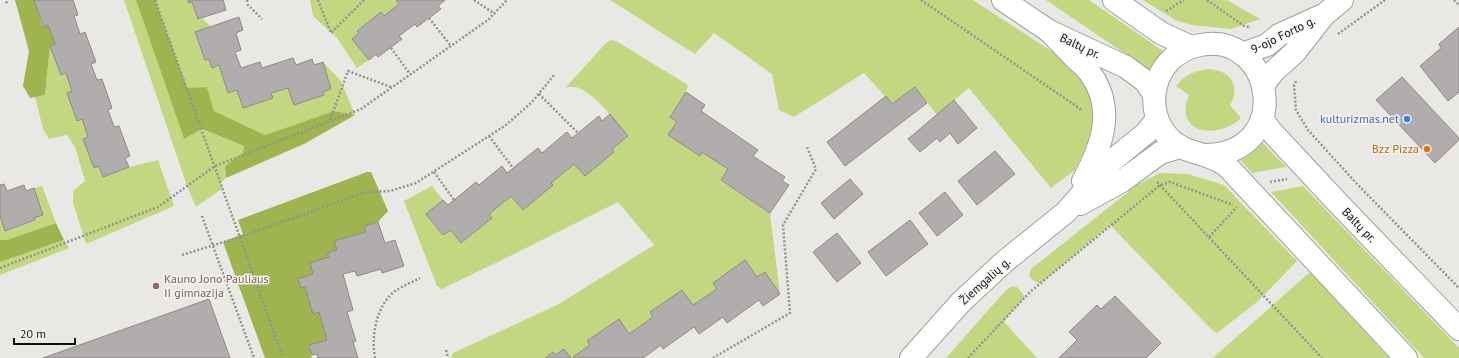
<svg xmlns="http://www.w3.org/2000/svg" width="1459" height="358" font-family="'PT Sans',sans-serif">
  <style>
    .green { fill: #c3d781 }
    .forest { fill: #9fb44e }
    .building { fill: #b1adac; stroke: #8d8988 }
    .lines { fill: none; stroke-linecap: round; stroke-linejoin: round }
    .minor-casing { stroke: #a2a09d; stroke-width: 24 }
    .major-casing { stroke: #a2a09d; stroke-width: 24 }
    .path { stroke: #939290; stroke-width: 2.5; stroke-dasharray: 2 2; stroke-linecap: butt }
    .minor { stroke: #fff; stroke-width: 22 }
    .major { stroke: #fff; stroke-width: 22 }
    .shop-dot { fill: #3f7fe0; stroke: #f7f5f2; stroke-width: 1.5 }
    .food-dot { fill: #e8710a; stroke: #f7f5f2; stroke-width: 1.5 }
    .education-dot { fill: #8d6e63; stroke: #f7f5f2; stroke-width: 1.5 }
    .labels { text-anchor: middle; stroke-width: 3; stroke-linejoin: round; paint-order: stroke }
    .street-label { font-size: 12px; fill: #10100f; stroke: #f7f5f2 }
    .shop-label { font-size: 12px; fill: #366cbe; stroke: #f7f5f2; text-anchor: end }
    .food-label { font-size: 12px; fill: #c56008; stroke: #f7f5f2; text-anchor: end }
    .education-label { font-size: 12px; fill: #785e54; stroke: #f7f5f2; text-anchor: start }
  </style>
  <rect width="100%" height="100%" fill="#eae8e5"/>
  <path class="green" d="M124 0H136L184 139 201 129 244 146V153L225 166 226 178 221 182 223 188 196 207 187 186Z
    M155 0H188L189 3 192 2 198 19 202 18 210 26 195 33 205 60 209 59 212 68 219 65 228 93 237 90 243 108 273 98 271 93 288 88 294 105 323 95V92L331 89 323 62 341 81 355 115 334 111 265 135 214 111 207 87 187 89Z
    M310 0H396L399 4 384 16 381 12 357 31 359 33 352 39 369 60 357 68 337 38 313 16Z
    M610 0H973L1068 62 1092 97 1095 128 1075 170 1051 188 969 88 937 115 915 87 892 104 864 73 794 117 779 110 772 74 714 33 695 54Z
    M1046 0H1089L1166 53 1152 72Z
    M1143 0H1227L1260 19 1231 29 1191 25 1175 20Z
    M611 40 616 41 688 85 686 92 670 116 677 122 668 135 699 156 702 152 728 169 721 181 770 213 780 294 765 272 757 277 745 260 713 283 717 289 693 305 682 290 650 312 653 317 629 334 618 319 587 341 590 345 573 357 574 358H571L564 349 555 355 545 358H451L453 353 557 305 654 245 618 202 510 256 442 289 437 286 404 201 432 186 443 200 426 214 443 235 451 230 462 243 491 218 489 214 511 196 523 210 553 185 551 183 574 164 585 176 614 152 612 149 628 136C616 122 594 92 576 87 573 87 569 87 566 87L606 43Z
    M50 46 61 74 66 73 72 91 67 93 77 121 82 119 88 137 83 139 94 168 99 166 103 177 129 167 158 160 174 206 86 244 73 203V191L85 181 75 147 67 135 49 139 43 129 35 97 45 95Z
    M1209 69C1213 70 1218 70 1222 72 1237 79 1237 94 1230 105L1241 118C1218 140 1173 134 1189 95L1176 86C1188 73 1192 72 1209 69Z
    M1261 141 1286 167 1252 173 1238 157Z
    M1160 173 1188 174 1224 185 1297 261 1257 302 1217 333 1212 330 1110 225 1040 284 1034 281 1029 276 1031 269 1137 185Z
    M42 186 56 223 7 240H0V216L5 231 35 221 34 188Z
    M1303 186 1459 348V358H1424L1271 192Z
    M64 240 69 248 0 275V262Z
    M1310 272 1389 358H1213Z
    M1012 286 1017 287 1025 297 1004 321 1006 324 1037 358H946L1005 291Z"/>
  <path class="forest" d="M15 0H34L43 27 48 25 55 44 50 46 45 95 30 98 23 86 29 51Z
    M136 0H155L187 88 207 87 214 111 265 135 334 111 355 115 304 144 226 178 225 166 243 153 244 146 202 129 184 139Z
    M367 172H371L388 211 378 222 364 226 366 232 334 241 337 250 327 253 329 257 313 274 298 279 301 288 305 287 313 314 319 312 327 340 309 345 312 358H265L223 242 243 234 238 220Z
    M56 223 64 240 0 262V240H7Z"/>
  <path class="building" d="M34 0H73L78 15 74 16 80 34 85 32 96 62 91 64 97 80 102 79 112 108 108 110 114 127 119 126 130 156 125 158 129 167 103 177 99 166 94 168 83 139 88 137 82 119 77 121 67 93 72 91 66 73 61 75 50 46 55 44 48 25 44 27Z
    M188 0H223L226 10 198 19 192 2 189 3Z
    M396 0H445L438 6 441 9 417 27 415 24 399 36 402 39 378 57 376 54 369 60 352 39 359 33 357 31 381 12 384 16 399 4Z
    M239 17 243 30 236 33 241 50 235 52 241 68 260 62 262 68 293 58 296 65 312 59 314 65 323 62 331 89 323 92 324 95 294 105 288 88 271 93 273 98 243 108 237 90 228 93 219 65 212 68 209 59 205 60 195 32Z
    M1459 27V92L1448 101 1420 66 1441 48 1439 44Z
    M1402 77 1459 138V140L1435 163 1376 100Z
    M915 87 927 103 845 166 827 142 886 96 892 104Z
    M686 92 705 105 701 111 758 150 753 156 785 177 782 181 789 185 770 213 721 180 728 169 702 152 700 156 668 135 677 122 670 117Z
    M954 100 977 128 958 144 950 133 940 142 937 138 920 152 908 139Z
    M610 114 628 136 612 149 614 152 585 176 574 164 551 183 553 185 523 210 511 196 489 214 492 218 461 243 451 230 443 235 426 214 443 200 448 205 476 182 479 185 502 166 507 173 538 148 542 153 567 132 572 138 599 116 602 121Z
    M995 151 1015 174 977 205 958 181Z
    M850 179 863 194 834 219 821 203Z
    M4 184 7 191 24 185 26 191 34 188 43 215 34 218 35 220 5 231 0 216V185Z
    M945 192 963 215 937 236 919 213Z
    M910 220 928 244 886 276 868 252Z
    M378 222 385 243 395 240 404 266 382 273 381 269 357 276 355 271 343 274 353 310 347 312 356 341 353 342 358 358H318L317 354 312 355 309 345 327 340 319 312 313 314 305 287 301 288 298 279 313 274 310 263 329 257 327 253 337 250 334 241 366 232 364 226Z
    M837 233 861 263 837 282 813 252Z
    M745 260 757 277 765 272 780 294 763 306 759 300 727 323 723 317 699 334 694 327 663 349 661 345 643 358H574L573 357 590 345 587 341 619 319 629 334 653 317 650 312 682 290 693 305 717 289 713 283Z
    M1115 296 1161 343 1146 358H1059L1077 340 1069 332 1097 305 1101 309Z
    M209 299 230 358H43Z
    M564 349 571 358H545L553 352 555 355Z"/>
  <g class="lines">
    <g class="minor-casing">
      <path id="minor" d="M1049 31C1059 41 1068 51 1077 60 1082 64 1087 69 1090 73 1116 109 1102 146 1083 181
        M1242 54 1267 45 1279 35 1321 16
        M1263 85 1274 71 1295 52 1324 15 1342 0
        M1080 204 1122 181 1160 153 1180 147
        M911 358 961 302 1004 262 1066 212 1108 164 1146 133 1157 119"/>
    </g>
    <g class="major-casing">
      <path id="major" d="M1003 0 1049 31 1126 67 1145 81 1154 94
        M1114 0 1161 33 1191 47
        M1262 118 1269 129 1337 202 1459 329
        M1204 155C1297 155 1274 26 1196 46 1154 56 1140 110 1171 140 1181 149 1191 151 1204 155 1211 157 1219 161 1226 165L1406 358"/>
    </g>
    <path class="path" d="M155 0 283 358
      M247 0 248 5 262 19
      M318 0 331 33 364 0
      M474 0 495 14
      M921 0 1082 110
      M1207 0 1244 26 1251 27
      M1454 0 1459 5
      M6 3 8 0
      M1166 11 1184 0
      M429 18 451 46
      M1338 34 1385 0
      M391 48 410 74
      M1296 81 1294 86 1296 110 1308 130 1357 184 1459 288
      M539 94 578 133
      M330 120 348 71 391 87
      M489 136 513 168
      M434 172 454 200
      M1157 182 1322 358
      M1270 182 1287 179
      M202 216 254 358
      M1209 237 1237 207
      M182 255 240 237 366 192 390 191 416 183 506 125 532 102 555 74
      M0 268 158 207 215 166 361 109 488 20 507 0
      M446 350 448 358
      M375 358C371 336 376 306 395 291 403 286 412 282 420 278
      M713 358 790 313 783 225 816 169 807 147
      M968 358 1030 292 1160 185 1170 182 1233 205"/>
    <use href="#minor" class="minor"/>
    <use href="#major" class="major"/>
  </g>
  <circle class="shop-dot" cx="1407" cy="119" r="4"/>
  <circle class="food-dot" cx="1427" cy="149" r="4"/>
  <circle class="education-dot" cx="156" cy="286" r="4"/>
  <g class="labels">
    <g class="street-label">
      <text transform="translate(1283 35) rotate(-26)" y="4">9-ojo Forto g.</text>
      <text transform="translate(1080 46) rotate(25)" y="4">Baltų pr.</text>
      <text transform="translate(1359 225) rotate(46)" y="4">Baltų pr.</text>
      <text transform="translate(985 281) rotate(-42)" y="4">Žiemgalių g.</text>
    </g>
    <g class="shop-label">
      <text x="1399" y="123">kulturizmas.net</text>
    </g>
    <g class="food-label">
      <text x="1419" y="153">Bzz Pizza</text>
    </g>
    <g class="education-label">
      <text x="164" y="283">Kauno Jono Pauliaus<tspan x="164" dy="14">II gimnazija</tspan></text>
    </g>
  </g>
  <path d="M14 338v6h61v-6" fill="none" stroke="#10100f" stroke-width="2"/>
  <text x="20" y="338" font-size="12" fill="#10100f" stroke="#f7f5f2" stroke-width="3" paint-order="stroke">20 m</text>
</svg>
